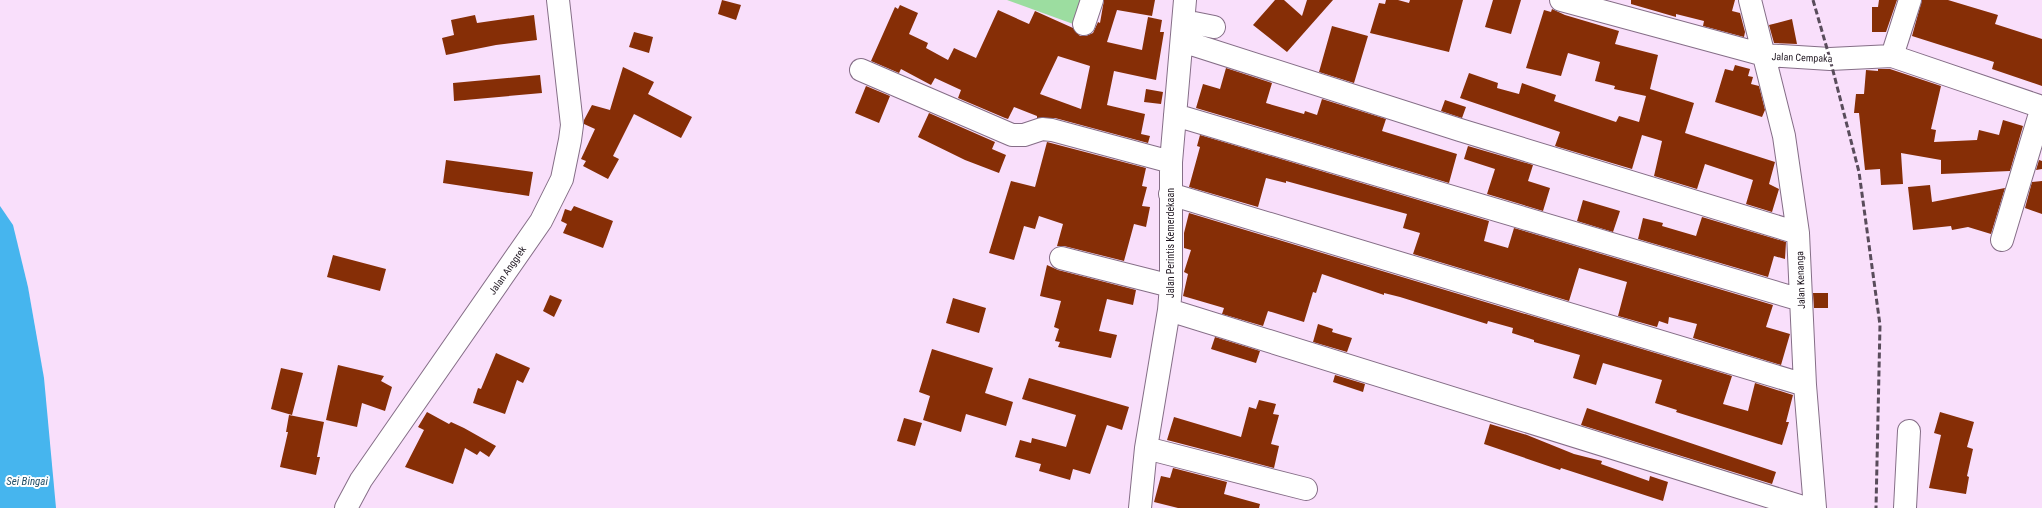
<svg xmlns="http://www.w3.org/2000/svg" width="2042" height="508" font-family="'Roboto Condensed',sans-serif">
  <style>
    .green { fill: #9cdda0 }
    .water { fill: #46b5ee }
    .building { fill: #862e06; fill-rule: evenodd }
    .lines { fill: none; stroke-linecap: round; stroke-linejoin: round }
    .minor-casing { stroke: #856e87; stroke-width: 24 }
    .minor { stroke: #fff; stroke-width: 22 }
    .rail { stroke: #594c5b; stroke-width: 3; stroke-dasharray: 6 3; stroke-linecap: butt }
    .labels { text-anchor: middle; stroke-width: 4; stroke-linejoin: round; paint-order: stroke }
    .street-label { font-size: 10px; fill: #1f1620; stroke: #fff }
    .water-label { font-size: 11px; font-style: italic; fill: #255169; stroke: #fff }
  </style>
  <rect width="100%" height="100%" fill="#f9dffb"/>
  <path class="green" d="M1007 0H1086L1076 25Z"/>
  <path class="water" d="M0 206 13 225 28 287 44 378 56 508H0Z"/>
  <path class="building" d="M722 0 741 5 736 20 718 14Z
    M1104 0H1155L1152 16 1117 10 1107 42 1142 50 1148 17 1162 20 1160 32H1164L1156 80 1114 71 1107 105 1145 114 1141 134 1150 136 1148 143 1055 118H1037V116L1014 107 1008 119 1005 118 958 98 961 90 935 78 931 85 901 69 899 73 871 61 895 7 898 9 900 5 918 13 909 34 928 43 926 48 948 60 954 48 976 58 998 10 1029 24 1035 11 1073 28 1080 36H1086L1093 33 1098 22 1100 23ZM1058 56 1090 66 1081 109 1040 94Z
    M1275 0H1284L1302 16 1307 0H1333L1287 52 1253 25Z
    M1386 0H1398L1409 3 1410 0H1463L1449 52 1370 33 1379 3 1385 4Z
    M1493 0H1521L1511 34 1485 27Z
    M1631 0H1735L1732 11 1740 13 1745 32 1744 37 1703 26 1704 21 1676 14V17L1631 4Z
    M1879 0H1897L1886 32H1872V7H1878Z
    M1922 0H1948L1998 15 1995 24 2042 39V86L1992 69 1994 62 1912 36Z
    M1552 9 1565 15 1619 31 1615 44 1658 55 1650 89 1694 103 1685 133 1775 162 1769 184 1779 189 1772 212 1746 204 1753 180 1705 164 1697 189 1654 176 1662 141 1642 135 1632 169 1555 146 1560 132 1460 98 1469 73 1498 83 1497 88 1519 94 1522 83 1556 95 1554 101 1616 122 1619 116 1639 122 1646 96 1614 89 1615 86 1595 81 1600 62 1568 53 1561 76 1526 68 1544 10 1551 12Z
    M475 15 477 23 534 15 537 40 496 45 446 55 442 38 454 35 451 20Z
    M1792 19 1797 44 1774 43 1769 25Z
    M1332 26 1368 36 1354 83 1319 72Z
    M634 32 653 37 649 53 629 47Z
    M1735 65 1750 69 1748 76 1753 77 1751 84 1759 86 1765 110 1762 117 1715 102 1725 69 1733 71Z
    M623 67 654 82 648 94 692 117 681 138 634 114 613 156 619 159 608 179 583 166 586 161 581 159 595 129 584 124V120L592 105 610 110Z
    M1226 68 1272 83 1266 103 1304 114 1305 111 1317 115 1322 99 1386 119 1382 131 1457 154 1449 183 1196 108 1203 84 1220 89Z
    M1878 69H1890L1941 86 1931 129 1936 130 1934 142 1977 140 1979 130 1999 135 2003 120 2023 126 2010 171 1941 174V160L1901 153 1903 184 1881 185 1880 169 1865 170 1859 113H1854L1856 94H1864L1866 70 1878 71Z
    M540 75 542 93 454 101 453 83Z
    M866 86 890 96 879 123 855 113Z
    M1146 89 1163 92 1161 104 1144 102Z
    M1445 100 1466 107 1462 118 1441 111Z
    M929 113 995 142 992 149 1006 155 999 173 965 160 918 137Z
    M1200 135 1489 221 1484 241 1508 248 1514 228 1773 305 1766 327 1790 334 1781 365 1693 338 1697 324 1669 317 1668 324 1659 321 1657 327 1618 316 1627 282 1579 268 1569 301 1413 254 1420 233 1403 228 1407 214 1286 181V183L1266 178 1258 207 1189 187 1200 147 1197 146Z
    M1047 142 1146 168 1142 186 1147 187 1142 206 1150 207 1146 227 1134 224 1124 261 1064 246H1057L1063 224 1039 216 1035 229 1024 226 1014 260 989 253 1011 181 1035 187Z
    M1468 146 1533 165 1528 181 1550 188 1543 211 1487 194 1495 169 1464 159Z
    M446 160 533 172 529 196 443 183Z
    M2039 160 2042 161V169L2036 170Z
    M2042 181V214L2025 208 2032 182Z
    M1930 185 1932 202 2005 188 1991 234 1968 227 1952 230 1951 226 1913 230 1908 187Z
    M1583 200 1620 211 1613 232 1577 221Z
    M574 206 613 221 603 248 563 233 567 224 561 221 565 209 571 211Z
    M1189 213 1732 376 1723 404 1748 411 1755 383 1793 395 1786 422H1789L1782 445 1676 412 1677 410 1655 403 1662 380 1603 363 1596 385 1573 378 1580 355 1534 342V340L1512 333 1513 328 1488 321 1487 324 1400 297 1384 293V295L1322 274 1316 293 1313 292 1304 322 1268 311 1263 326 1222 314 1224 308 1183 296 1188 274 1184 272 1191 250 1184 248V233Z
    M1702 217 1786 242 1785 259 1774 256 1768 277 1638 239 1643 218 1663 223 1662 226 1696 236Z
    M333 255 386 269 380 291 327 277Z
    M1047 265 1058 270 1136 290 1133 305 1107 299 1099 331 1117 335 1111 358 1058 347 1060 342 1055 341 1059 329 1054 327 1061 301 1040 296Z
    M1813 293H1828V308H1814Z
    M550 295 562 300 554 317 543 311Z
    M953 298 986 308 979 333 946 323Z
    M1318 324 1333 329 1332 332 1352 338 1347 352 1313 342Z
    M1215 337 1260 351 1256 363 1211 349Z
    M932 349 993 368 985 393 1013 402 1006 426 966 414 961 432 923 420 930 396 919 392Z
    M496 353 530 368 523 383 517 380 505 414 473 403 478 388 481 389Z
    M338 365 384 376 381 381 392 387 385 411 362 403 357 427 326 420Z
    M281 368 303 373 292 415 271 409Z
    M1335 375 1365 384 1363 392 1333 382Z
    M1029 378 1129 407 1122 430 1107 425 1090 474 1073 469 1070 480 1039 471 1041 464 1015 457 1020 440 1031 443 1032 438 1066 447 1076 415 1022 399Z
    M1259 400 1276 404 1273 414 1279 415 1271 444 1279 446 1274 468 1167 440 1174 417 1241 437 1249 407 1256 409Z
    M1587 408 1776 472 1772 484 1581 425Z
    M427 412 449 424 451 422 464 428 496 446 489 457 480 451 477 455 465 448 453 484 405 467 424 430 418 427Z
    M1940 412 1974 422 1967 447 1973 449 1967 476 1969 477 1966 494 1929 488 1941 435 1934 433Z
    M289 415 324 422 317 457H320L316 475 280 467 288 432H286Z
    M904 418 922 423 915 446 897 441Z
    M1490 424 1527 435 1574 454 1602 461 1601 464 1649 481 1650 476 1668 482 1663 501 1561 468 1560 470 1484 444Z
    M1173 468 1227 482 1224 494 1260 504 1259 508H1178L1154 502 1161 476 1170 478Z"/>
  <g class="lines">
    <g class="minor-casing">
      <path id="minor" d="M1561 0 1764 55 1830 59 1892 56 2042 107
        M1750 0 1784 136 1798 233 1805 385 1815 508
        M1184 21 1214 27
        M1084 24 1092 0
        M1182 41 1460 130 1798 233
        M1892 56 1910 0
        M861 70 1012 135H1024L1042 129 1052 130 1171 162
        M1175 115 1801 300
        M1170 194 1805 385
        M2002 240 2042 107
        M1061 258 1171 286
        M1169 310 1806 508
        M1146 448 1306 489
        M346 508 361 480 541 221 562 179 570 140 572 125 558 0
        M1140 508 1146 448 1169 310 1171 286V162L1185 0
        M1905 508 1909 431"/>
    </g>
    <use href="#minor" class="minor"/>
    <path class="rail" d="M1813 0 1830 59 1859 172 1880 325 1876 508"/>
  </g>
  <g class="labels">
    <g class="street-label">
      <text transform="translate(1802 57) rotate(2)" y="4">Jalan Cempaka</text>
      <text transform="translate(1170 243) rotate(-90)" y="4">Jalan Perintis Kemerdekaan</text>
      <text transform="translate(507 270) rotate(-55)" y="4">Jalan Anggrek</text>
      <text transform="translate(1800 280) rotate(-92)" y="4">Jalan Kenanga</text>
    </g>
    <g class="water-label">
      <text x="27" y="485">Sei Bingai</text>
    </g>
  </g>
</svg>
